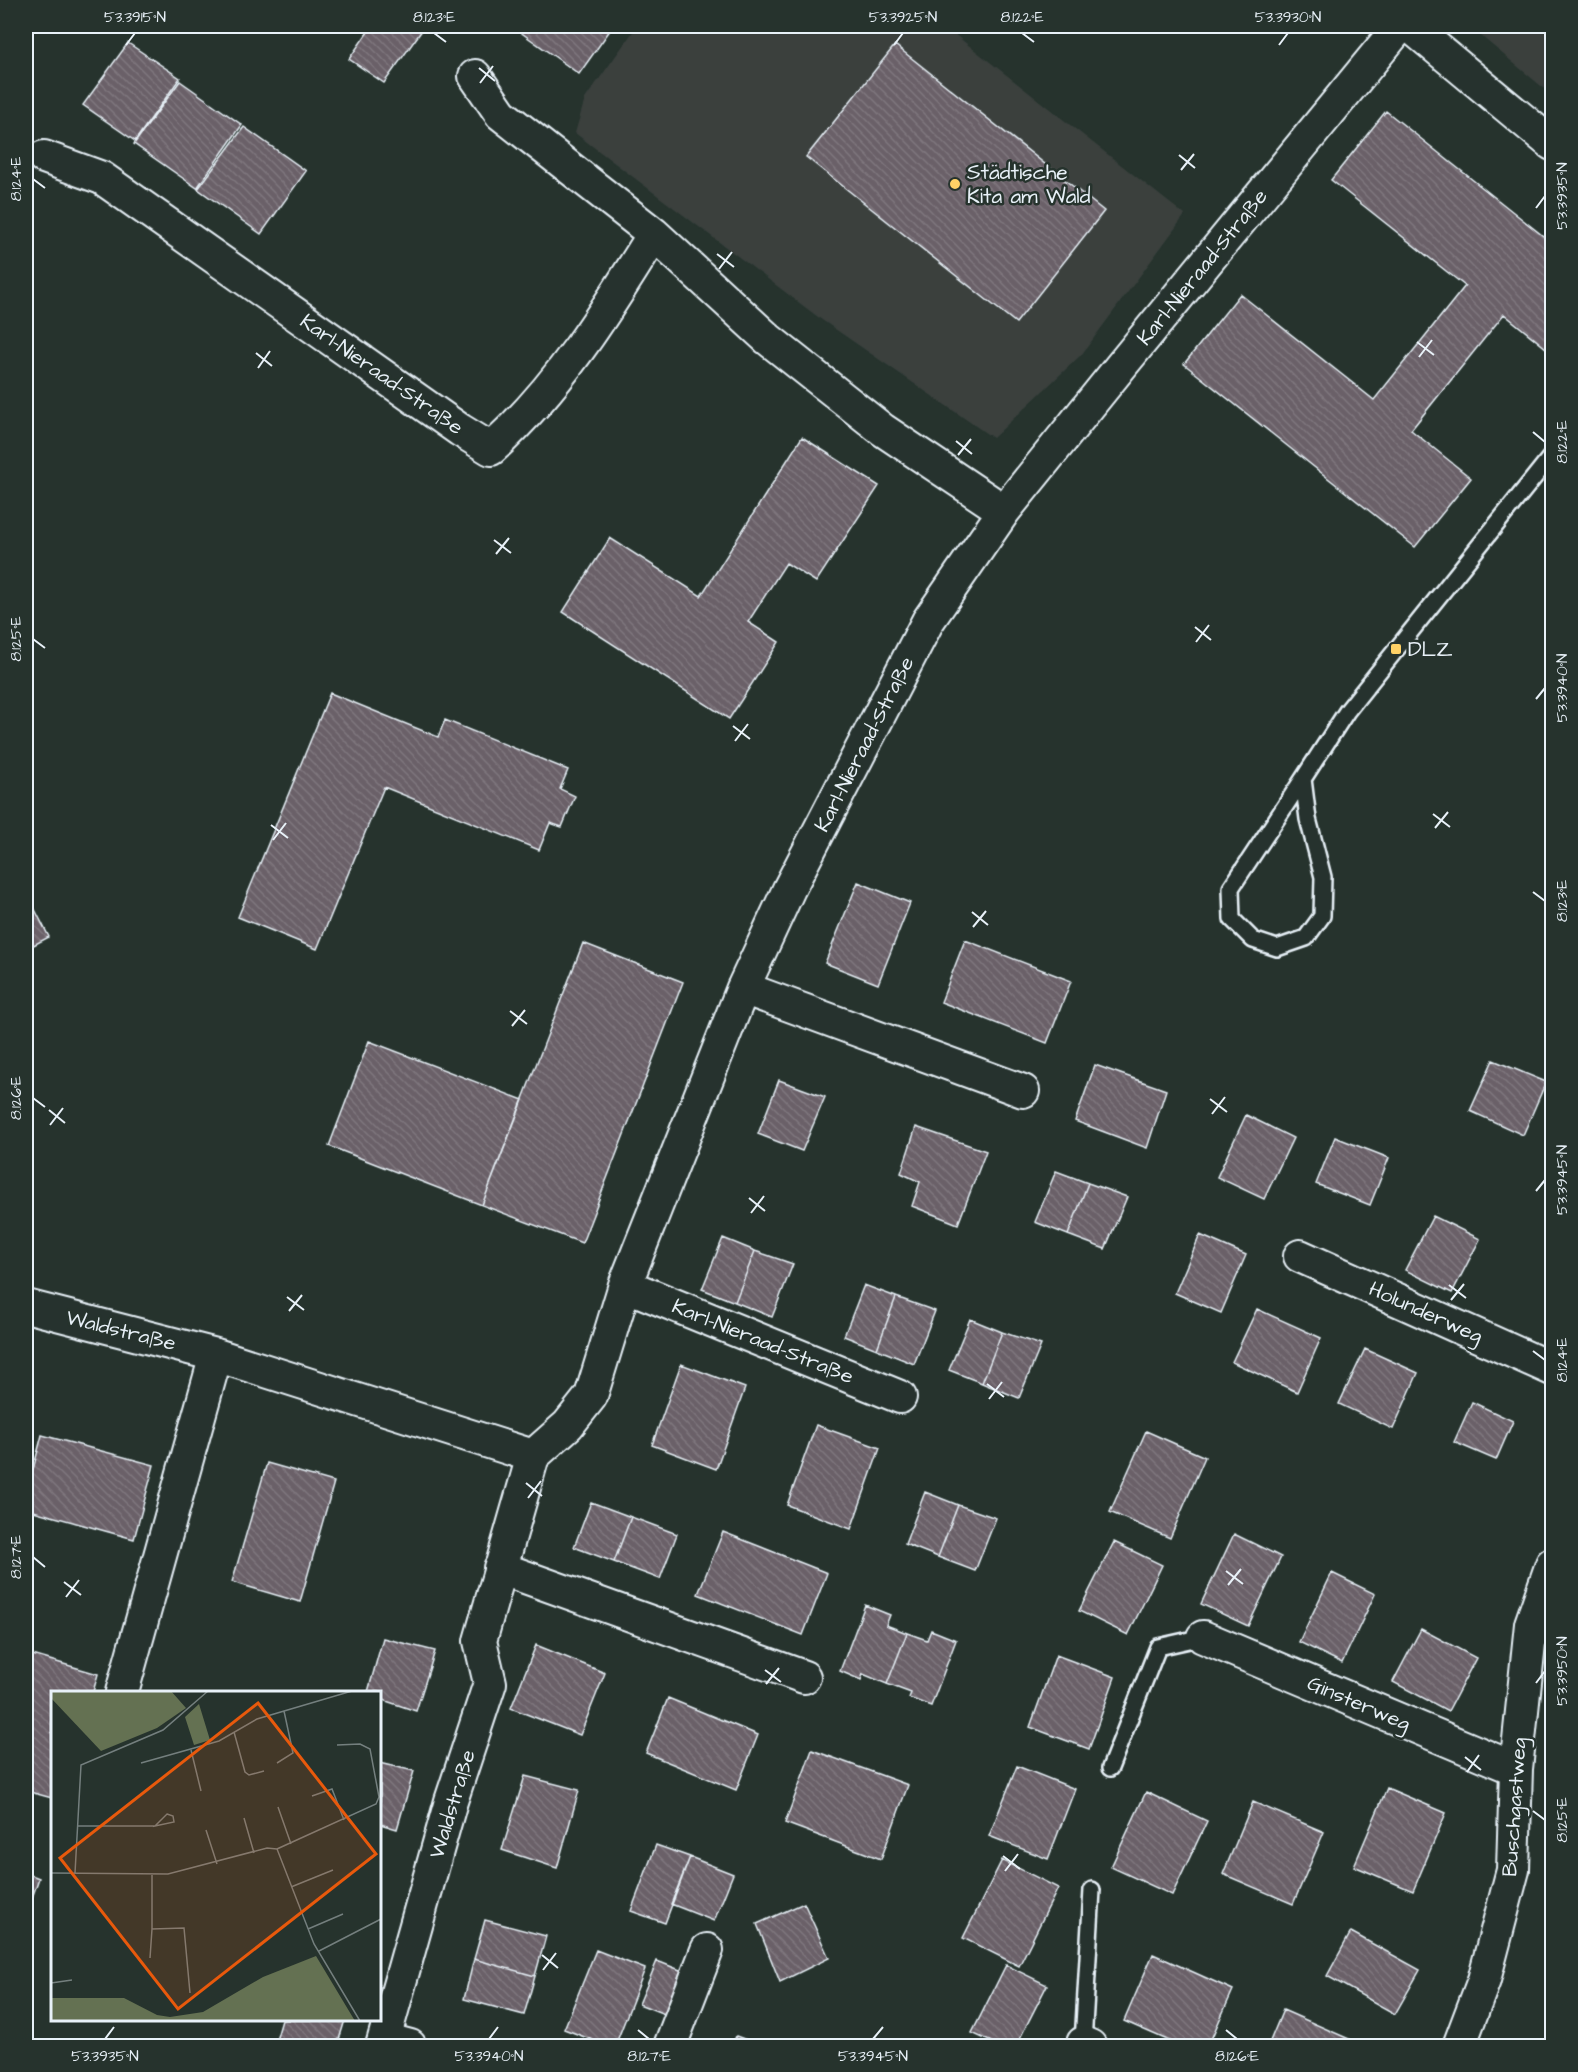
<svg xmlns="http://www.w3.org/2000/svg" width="1578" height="2072" font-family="'Architects Daughter',sans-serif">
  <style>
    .built { fill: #3a403e }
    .building { fill: url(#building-back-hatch); stroke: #e8f1f8; stroke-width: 1.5 }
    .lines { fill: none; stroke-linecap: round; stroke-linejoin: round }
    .lane-casing { stroke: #e8f1f8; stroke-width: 20 }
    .street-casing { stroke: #e8f1f8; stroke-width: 36 }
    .lane { stroke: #26332d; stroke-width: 15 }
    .street { stroke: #26332d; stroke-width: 32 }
    .ticks { fill: none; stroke: #e8f1f8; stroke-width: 2 }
    .poi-dot { fill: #ffd166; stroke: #26332d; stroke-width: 2 }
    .labels { text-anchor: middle; stroke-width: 5; stroke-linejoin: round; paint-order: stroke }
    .poi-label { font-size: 21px; fill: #e8f1f8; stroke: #26332d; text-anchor: start }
    .street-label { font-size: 21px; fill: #e8f1f8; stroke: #26332d }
    .inset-road { fill: none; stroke: #747f7e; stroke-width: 1.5 }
    .view { fill: #e8590c; fill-opacity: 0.15; stroke: #e8590c; stroke-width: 3 }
    .inset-edge { fill: none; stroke: #e8f1f8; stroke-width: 3 }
    .neatline { fill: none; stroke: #e8f1f8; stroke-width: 2 }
    .ticks-label { font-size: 15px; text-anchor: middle; fill: #e8f1f8 }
  </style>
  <defs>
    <pattern id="building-back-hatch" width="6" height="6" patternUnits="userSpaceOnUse" patternTransform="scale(1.5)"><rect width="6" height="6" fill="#6a6067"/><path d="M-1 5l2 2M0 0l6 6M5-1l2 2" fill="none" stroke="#7f777e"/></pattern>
  </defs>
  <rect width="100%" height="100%" fill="#26332d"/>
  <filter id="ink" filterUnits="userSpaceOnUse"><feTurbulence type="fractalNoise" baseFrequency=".0167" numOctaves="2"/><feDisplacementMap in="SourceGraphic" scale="12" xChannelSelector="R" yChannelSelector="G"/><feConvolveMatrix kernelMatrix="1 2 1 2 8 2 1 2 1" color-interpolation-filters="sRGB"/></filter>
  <g filter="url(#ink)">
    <path class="built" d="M637 26H944L1185 215 1082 354 993 438 822 320 575 133 585 99Z
      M1469 26H1552V95Z"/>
    <path class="building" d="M372 26H425L384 83 349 59Z
      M512 26H613L579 74Z
      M128 43 180 78 135 141 83 105Z
      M895 45 1104 211 1016 323 806 157Z
      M180 81 242 125 197 188 134 144Z
      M1386 111 1552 243V353L1504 314 1411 430 1471 478 1415 547 1184 364 1240 294 1374 400 1465 286 1331 180Z
      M244 127 306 171 261 234 198 189Z
      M802 437 879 486 816 582 786 563 748 622 779 642 729 719 563 612 610 538 701 596Z
      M330 693 438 737 445 720 568 770 560 789 575 796 562 827 550 823 539 850 384 787 317 949 238 917Z
      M858 882 910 903 878 984 825 963Z
      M26 892 49 937 26 949Z
      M965 940 1071 981 1047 1043 941 1002Z
      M583 943 683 982 582 1243 482 1205Z
      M369 1041 523 1100 482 1205 329 1146Z
      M1493 1060 1546 1082 1523 1135 1470 1111Z
      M1095 1065 1166 1090 1147 1148 1075 1121Z
      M779 1080 825 1097 802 1151 758 1134Z
      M1246 1115 1293 1138 1264 1199 1217 1177Z
      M916 1127 986 1151 958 1224 912 1206 920 1182 901 1173Z
      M1335 1137 1389 1158 1370 1205 1316 1184Z
      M1056 1171 1088 1183 1068 1235 1035 1222Z
      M1088 1183 1127 1197 1105 1249 1068 1235Z
      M1433 1216 1480 1239 1452 1293 1405 1270Z
      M1200 1235 1246 1255 1221 1313 1175 1293Z
      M723 1238 755 1251 735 1302 702 1289Z
      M755 1251 793 1264 772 1317 735 1302Z
      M864 1285 896 1297 877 1349 844 1336Z
      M896 1297 935 1311 914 1364 877 1349Z
      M1552 1308V1334L1543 1330Z
      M1257 1309 1321 1338 1297 1392 1232 1362Z
      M970 1319 1002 1332 982 1383 949 1370Z
      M1002 1332 1041 1345 1019 1398 982 1383Z
      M1365 1349 1418 1373 1393 1429 1339 1404Z
      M681 1364 745 1388 716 1469 652 1445Z
      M1472 1402 1513 1421 1496 1460 1454 1442Z
      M816 1425 880 1448 851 1529 787 1505Z
      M1146 1431 1205 1457 1170 1538 1110 1512Z
      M42 1435 154 1465 134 1539 26 1509V1496Z
      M267 1463 334 1482 300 1602 232 1582Z
      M925 1492 958 1505 938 1557 905 1544Z
      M591 1502 631 1517 614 1562 574 1547Z
      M958 1505 996 1518 975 1571 938 1557Z
      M631 1517 677 1534 660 1579 614 1562Z
      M723 1532 827 1573 803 1635 698 1594Z
      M1234 1534 1281 1557 1248 1626 1201 1604Z
      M1114 1542 1162 1565 1128 1635 1079 1611Z
      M1332 1573 1375 1594 1342 1663 1299 1642Z
      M865 1605 890 1615 886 1625 907 1633 887 1684 863 1674 861 1680 840 1671Z
      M1421 1629 1476 1658 1448 1711 1393 1682Z
      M931 1630 956 1640 931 1706 909 1698 911 1693 887 1684 907 1633 927 1640Z
      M383 1638 435 1651 416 1711 380 1699V1692H368Z
      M536 1645 605 1673 580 1735 511 1708Z
      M29 1654 98 1674 93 1692H52V1798L26 1791V1667Z
      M1056 1655 1115 1677 1089 1749 1030 1727Z
      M668 1698 758 1735 736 1790 646 1753Z
      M812 1750 908 1785 881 1859 785 1823Z
      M380 1763 414 1771 397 1829 380 1824Z
      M1017 1766 1075 1789 1048 1859 989 1836Z
      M525 1776 579 1790 557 1868 502 1850Z
      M1387 1788 1446 1813 1413 1891 1354 1866Z
      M1146 1792 1207 1821 1172 1895 1111 1867Z
      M1253 1802 1324 1832 1293 1904 1223 1874Z
      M656 1845 690 1857 665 1923 631 1911Z
      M690 1857 733 1874 714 1921 671 1904Z
      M1002 1860 1058 1888 1019 1966 963 1938Z
      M26 1873 39 1878 26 1915Z
      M804 1903 829 1958 780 1982 757 1924Z
      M485 1920 546 1936 535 1976 474 1959Z
      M1351 1932 1420 1970 1395 2014 1327 1976Z
      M596 1950 645 1969 615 2046H608L564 2029Z
      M1153 1954 1233 1990 1208 2046H1181L1124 2021Z
      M474 1959 535 1976 524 2015 464 1999Z
      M657 1961 685 1972 667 2015 639 2004Z
      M1006 1965 1047 1985 1016 2046H1000L972 2033Z
      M1283 2010 1365 2046H1268Z
      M282 2020H345L337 2046H285L275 2044Z
      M736 2036 763 2046H732Z"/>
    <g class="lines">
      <g class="lane-casing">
        <path id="lane" d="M1303 779 1308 819 1323 877 1322 916 1306 938 1277 948 1253 940 1232 919 1231 888Z
          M1303 779 1347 711 1552 455
          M1110 1768 1158 1647 1203 1637
          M1083 2043 1092 1890"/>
      </g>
      <g class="street-casing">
        <path id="street" d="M1410 26 1552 144
          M475 76 501 114 654 234
          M44 157 102 178 460 430 491 449C560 386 605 313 654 234L768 339 883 430 1004 511
          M743 988 1023 1091
          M1300 1256 1552 1369
          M625 1285 900 1397
          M26 1306 216 1355 533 1456 480 1641 490 1683 451 1801 382 2046
          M533 1456 568 1425 591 1396 625 1285 743 988 789 889 928 621 1004 511 1121 366 1400 26
          M500 1568 804 1677
          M1203 1637 1516 1769
          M122 1692 216 1355
          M384 2039 410 2046
          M1083 2043 1090 2046
          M670 2046 707 1950
          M1459 2046 1484 1980 1513 1870 1516 1769 1531 1624 1552 1564"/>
      </g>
      <use href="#lane" class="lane"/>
      <use href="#street" class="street"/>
    </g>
  </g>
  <path class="ticks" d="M434 33 446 42M1022 33 1034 42M126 45 135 33M894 45 903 33M1279 45 1288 33M479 68 495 81M480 83 493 66M1179 155 1195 168M1181 170 1194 154M33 179 45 188M1536 208 1545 196M717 254 734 267M719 269 732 252M1417 342 1434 355M256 353 272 366M1419 357 1432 340M258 368 270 351M1533 432 1545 442M956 441 972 454M958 455 971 439M494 540 511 553M496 554 509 538M1195 627 1211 640M33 639 45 648M1196 642 1209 625M1536 699 1545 688M733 726 750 739M735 741 748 724M1433 814 1450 827M271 825 288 838M1435 828 1448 812M273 840 286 823M1533 892 1545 901M972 912 988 925M973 927 986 911M510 1011 527 1024M512 1026 525 1010M33 1098 45 1107M1210 1099 1227 1112M49 1110 65 1123M1212 1114 1225 1097M50 1125 63 1108M1536 1191 1545 1180M749 1198 765 1211M751 1213 764 1196M1449 1285 1466 1298M287 1297 304 1310M1451 1300 1464 1284M289 1311 302 1295M1533 1351 1545 1360M987 1384 1004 1397M989 1399 1002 1382M526 1483 542 1496M528 1498 541 1481M33 1557 45 1567M1226 1571 1243 1584M64 1582 81 1595M1228 1585 1241 1569M66 1597 79 1580M765 1670 781 1682M1536 1683 1545 1671M766 1684 779 1668M1465 1757 1481 1770M1467 1772 1479 1755M1533 1811 1545 1820M1003 1856 1020 1869M1005 1871 1018 1854M542 1955 558 1968M543 1970 556 1953M638 2030 649 2039M1226 2030 1237 2039M105 2039 114 2027M489 2039 498 2027M873 2039 883 2027"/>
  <g class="poi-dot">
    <circle cx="955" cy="184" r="6"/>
    <rect x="1390" y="643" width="12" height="12" rx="3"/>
  </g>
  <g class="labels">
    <g class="poi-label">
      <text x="967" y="179">Städtische<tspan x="967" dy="24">Kita am Wald</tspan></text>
      <text x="1408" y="656">DLZ</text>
    </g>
    <g class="street-label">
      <text transform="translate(1202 267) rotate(-51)" y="7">Karl-Nieraad-Straße</text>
      <text transform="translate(382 374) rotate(35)" y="7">Karl-Nieraad-Straße</text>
      <text transform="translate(864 744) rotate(-63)" y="7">Karl-Nieraad-Straße</text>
      <text transform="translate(1426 1312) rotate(24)" y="7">Holunderweg</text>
      <text transform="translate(121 1330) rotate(14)" y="7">Waldstraße</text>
      <text transform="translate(763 1341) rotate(22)" y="7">Karl-Nieraad-Straße</text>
      <text transform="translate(1359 1703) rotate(23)" y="7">Ginsterweg</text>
      <text transform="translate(452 1804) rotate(-73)" y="7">Waldstraße</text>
      <text transform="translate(1514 1807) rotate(-86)" y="7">Buschgastweg</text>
    </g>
  </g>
  <g transform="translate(51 1691)">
    <rect width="330" height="330" fill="#26332d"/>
    <path d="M0 0H120L135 17 106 37 50 60 0 7Z" fill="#647152"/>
    <path d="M148 13 159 49 143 54 134 26ZM265 265 304 330H0V307H73L106 324 119 326 152 321 212 286Z" fill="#647152"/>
    <path class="inset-road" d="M183 41 194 81 198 84 213 80M286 54 309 53 319 58 328 106 325 113 226 158 263 253 309 330M140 59 150 100M90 72 168 50 206 28 301 0M226 72 242 62 233 20M261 105 281 98 293 129M227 116 240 153M116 123 122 125 123 131 104 135ZM193 127 203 162M26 135H104M155 139 166 173M0 182 117 183 216 157 226 158M24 182 30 74 112 39 157 0M101 184V238L133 237 139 302M240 196 282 179M257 238 292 223M268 260 330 228M99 267 101 238M0 292 21 289"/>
    <path class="view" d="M207 12 325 163 127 318 9 167Z"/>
    <rect width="330" height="330" class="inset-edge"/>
  </g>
  <rect width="1578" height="2072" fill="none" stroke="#26332d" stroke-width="66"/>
  <rect x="33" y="33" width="1512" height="2006" class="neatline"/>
  <g class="ticks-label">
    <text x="135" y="22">53.3915°N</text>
    <text x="434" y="22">8.123°E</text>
    <text x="903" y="22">53.3925°N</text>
    <text x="1022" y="22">8.122°E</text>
    <text x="1288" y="22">53.3930°N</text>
    <text transform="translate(16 179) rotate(-90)" y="5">8.124°E</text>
    <text transform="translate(1562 196) rotate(-90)" y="5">53.3935°N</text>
    <text transform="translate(1562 442) rotate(-90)" y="5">8.122°E</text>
    <text transform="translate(16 639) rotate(-90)" y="5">8.125°E</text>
    <text transform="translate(1562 688) rotate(-90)" y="5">53.3940°N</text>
    <text transform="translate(1562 901) rotate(-90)" y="5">8.123°E</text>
    <text transform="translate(16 1098) rotate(-90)" y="5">8.126°E</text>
    <text transform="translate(1562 1180) rotate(-90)" y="5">53.3945°N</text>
    <text transform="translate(1562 1360) rotate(-90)" y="5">8.124°E</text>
    <text transform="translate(16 1557) rotate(-90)" y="5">8.127°E</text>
    <text transform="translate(1562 1671) rotate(-90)" y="5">53.3950°N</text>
    <text transform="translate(1562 1820) rotate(-90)" y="5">8.125°E</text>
    <text x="105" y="2061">53.3935°N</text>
    <text x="489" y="2061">53.3940°N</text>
    <text x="649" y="2061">8.127°E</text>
    <text x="873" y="2061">53.3945°N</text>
    <text x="1237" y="2061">8.126°E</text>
  </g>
</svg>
